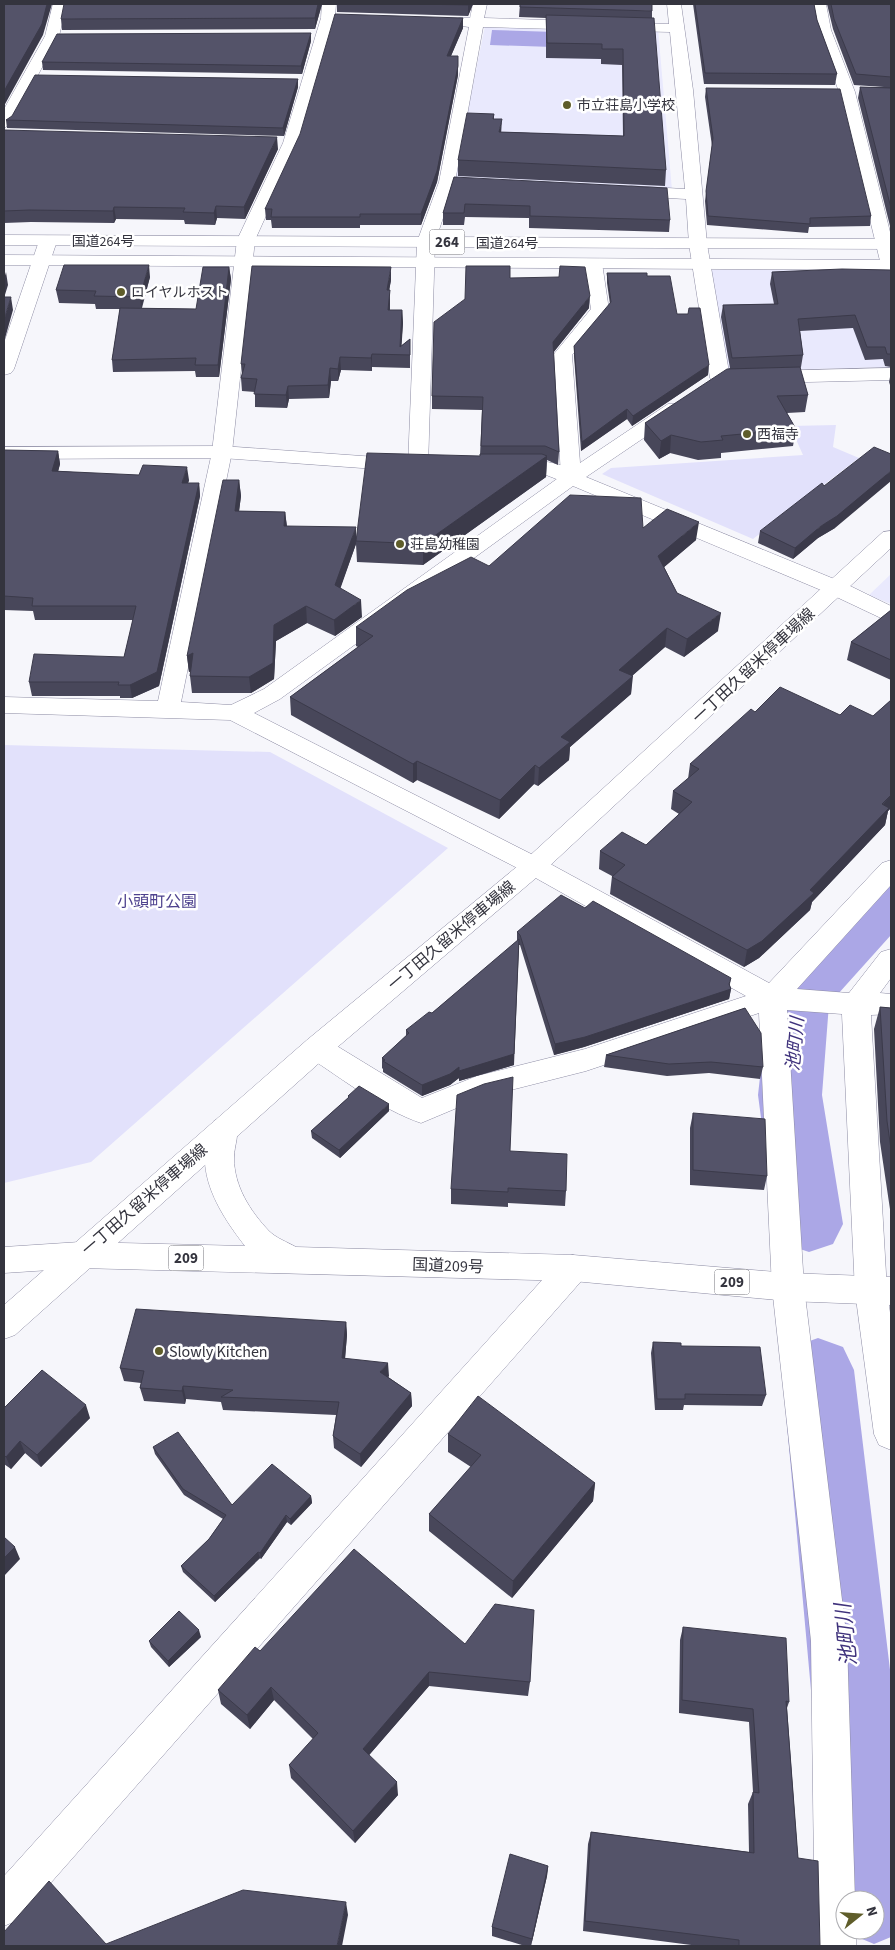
<svg xmlns="http://www.w3.org/2000/svg" width="895" height="1950" font-family="'Source Sans 3','Noto Sans JP',sans-serif">
  <style>
    .built { fill: #e9e9fd }
    .green { fill: #e2e1fb }
    .water { fill: #aba7e6 }
    .lines { fill: none; stroke-linecap: round; stroke-linejoin: round }
    .river { fill: #aba7e6; fill-rule: evenodd }
    .street-casing { stroke: #8d8ca4; stroke-width: 1 }
    .secondary-casing { stroke: #8d8ca4; stroke-width: 1 }
    .highway-casing { stroke: #8d8ca4; stroke-width: 1 }
    .street { fill: #fff; fill-rule: evenodd }
    .secondary { fill: #fff; fill-rule: evenodd }
    .highway { fill: #fff; fill-rule: evenodd }
    .wall { fill: #48475a }
    .shaded-wall { fill: #3b3a4a }
    .building { fill: #545369; stroke: #3b3a4a }
    .poi-dot { fill: #5f5d2a; stroke: #fff; stroke-width: 2 }
    .labels { text-anchor: middle; stroke-width: 5; stroke-linejoin: round; paint-order: stroke }
    .far-poi-label { font-size: 14px; fill: #34343e; stroke: #fff; text-anchor: start }
    .far-street-label { font-size: 14px; fill: #34343e; stroke: #fff }
    .shield { fill: #fff; stroke: #717178; stroke-width: 1 }
    .shield-label { font-size: 15px; font-weight: bold; fill: #34343e }
    .street-label { font-size: 16px; fill: #34343e; stroke: #fff }
    .park-label { font-size: 16px; fill: #4e428e; stroke: #fff }
    .poi-label { font-size: 16px; fill: #34343e; stroke: #fff; text-anchor: start }
    .water-label { font-size: 18px; font-style: italic; fill: #3f327c; stroke: #fff }
    .near-water-label { font-size: 21px; font-style: italic; fill: #3f327c; stroke: #fff }
  </style>
  <rect width="100%" height="100%" fill="#f6f6fb"/>
  <path class="built" d="M485 26 658 29 672 190 454 179Z
    M710 270H891V367L728 371Z
    M891 574V604L869 595Z"/>
  <path class="green" d="M836 425 833 447 859 458 753 539 602 474 611 468 803 455 790 426Z
    M4 745 270 752 448 848 91 1162 4 1183Z"/>
  <path class="water" d="M492 30 555 32 553 47 490 45Z"/>
  <g class="lines">
    <path class="river" d="M891 877V935L829 1004 822 1095 843 1224 833 1244 809 1252 785 1244 775 1224 758 1095 769 997 778 981 871 883Z
      M818 1338 843 1347 854 1370 891 1678V1937L874 1944 843 1931 830 1900 782 1370 793 1347ZM845 1900H875V1930H845Z"/>
    <g class="street-casing">
      <path id="street" d="M53 4H67L59 36 12 123 4 128V109L45 36Z
        M322 4H336L335 18 299 143 255 240 232 452 181 702 231 705 264 689 561 476 554 354 591 309 584 263 587 259H599L602 263 609 310 572 355 580 463 668 404H682L685 408 682 412 586 477 844 583 891 606V621L883 619 828 593 573 486 280 699 254 713 543 860 769 983 882 863 891 860V885L797 989 849 993 881 952 891 949V978L880 993 891 994V1014L871 1015 887 1291 891 1320V1450L879 1445 874 1434 855 1291 842 1014 787 1010 804 1287 847 1641 855 1900H845V1930H856V1946H815L811 1641 772 1287 759 1013 586 1071 483 1097 421 1123C380 1109 343 1079 307 1056L303 1048 307 1040 317 1037 327 1040 422 1098 477 1076 585 1049 746 996 525 872 230 720 4 713V697L158 701 212 452 237 240 283 143 321 18Z
        M473 4H487L484 18 669 24 667 4H681L693 90 707 244 730 378 727 382H713L710 378 689 244 686 199 631 196 625 195 623 191 625 187 631 186 685 189 670 32 483 27 455 182 435 242 428 466 425 470 418 472 411 470 408 466 417 242 439 182 469 27 454 25 452 22 459 18H470Z
        M812 4H826L831 30 855 92 891 236V270L884 269 881 265 839 92 817 30Z
        M48 236 54 237 57 241 14 369 11 373 4 375V343L39 241 42 237Z
        M891 368V380L766 383 759 381 756 377 759 373 766 371Z
        M573 1255 584 1258 589 1268 584 1278 18 1920 4 1926V1876L562 1258Z"/>
    </g>
    <g class="secondary-casing">
      <path id="secondary" d="M222 446 404 459 411 461 414 465 411 469 404 471 222 458 4 459V447Z
        M510 460C530 460 569 460 581 478L578 482 571 484 564 482 541 473 503 470 500 466 503 462Z
        M891 531V548L543 872 327 1056 15 1335 4 1339V1305L307 1040 525 860 883 532Z"/>
    </g>
    <g class="highway-casing">
      <path id="highway" d="M4 235 891 239V249L4 245Z
        M4 255 891 260V270L4 265Z
        M224 1117 234 1121C241 1134 234 1144 234 1158 234 1186 250 1211 269 1231 276 1238 287 1242 296 1247L573 1255 788 1273 891 1277V1305L788 1301 573 1281 80 1268 4 1273V1247L80 1242 245 1246C217 1210 190 1166 214 1121Z"/>
    </g>
    <use href="#street" class="street"/>
    <use href="#secondary" class="secondary"/>
    <use href="#highway" class="highway"/>
  </g>
  <path class="wall" d="M322 4 315 29 62 30 61 19Z
    M337 4H473L468 16 337 12Z
    M520 4 652 11V18L666 170 665 186 458 176V160L494 114V119L501 132 623 136 622 65 601 64V59L546 58V18L519 17Z
    M693 4H814L817 20 837 74 835 85 704 84Z
    M827 4H891V226H890L858 98 860 87H884L854 85 833 29Z
    M463 18V28L451 56H458V75L437 182 421 225H360V228H272L271 220H266L265 209Z
    M311 33V41L302 74 43 70 42 62Z
    M298 79V87L284 136 7 128 6 120Z
    M706 88 871 216 870 226 809 227 808 233 707 225 705 201 712 146 705 97Z
    M4 130 278 149 245 219 217 218 215 225 185 224 184 220 116 219 114 223 31 222 4 223Z
    M454 177 670 220 669 232 529 228V218L465 217 464 225H443V213Z
    M229 267 231 279 219 377H196L195 371 113 372 112 360 120 309H96L95 304 59 303 56 290 150 277 142 308 196 309Z
    M891 270V367L885 366 883 359 865 360 853 328 800 331 803 355 801 367 800 368 808 395 805 412 787 413 796 429 793 446 721 453V458L698 460 670 453 659 459 644 440 645 423 730 368 721 317 723 305 774 304 770 284 772 272Z
    M607 273 647 276 677 314 708 375 632 426 627 419 581 451 574 356V346L610 304 607 283Z
    M510 278 589 308 553 353 559 452 558 465 547 460 546 477 423 565 357 562 356 544 340 588 362 617 335 636 307 623 276 641 274 679 251 693H192L190 676 191 671 189 672 187 656 239 480 241 496 239 511 285 512 287 526 356 538 480 456 482 410 432 409V396Z
    M391 280 389 290 390 303V310H402L403 323 401 346 410 339V368L372 367V371L341 370 338 381H331L329 398 289 399 287 408 255 407V392L242 391 241 378 242 374 241 364Z
    M891 372V388L889 382Z
    M4 450 58 451 60 464 58 471 189 480 188 483H199L200 496 159 686 132 698H120V696H32L29 682 124 657 133 620H35L33 611 4 610Z
    M643 528 696 540 664 567 677 593 718 631 684 657 665 647 632 676 631 694 570 747 569 760 538 786 534 784 499 819 417 780 413 783 291 715 290 697 358 647 356 646V627L489 566Z
    M835 528 818 538 793 559 758 543 760 531Z
    M891 610V680L847 660 851 642Z
    M891 700V808L888 811 885 825 812 902 810 910 759 958 744 967 610 894 612 876 599 869 600 851 646 845 679 814 671 809 673 791 688 779 690 764 755 712 873 716Z
    M517 932 730 986 731 989 729 999 584 1047 554 1055 520 945H519L514 1065 459 1081V1078L450 1085 422 1096 383 1072V1069L382 1068V1058L406 1036V1030L432 1013 517 941Z
    M880 1007 891 1008V1216L880 1142 874 1029Z
    M745 1008 763 1067 760 1079 709 1073 667 1076 604 1067 606 1055Z
    M348 1096 389 1111 340 1158 312 1138 311 1131 348 1098Z
    M693 1113 767 1176 764 1190 690 1185V1128Z
    M510 1151 566 1191 565 1206 508 1203V1207L451 1204V1189Z
    M346 1322 347 1335 345 1358 389 1376 388 1377 411 1393 412 1406 361 1467 334 1448 333 1436 336 1415 223 1410 221 1402 186 1399 185 1404 144 1401 140 1388 141 1383 124 1381 120 1368Z
    M653 1342 681 1346 766 1395 762 1406 684 1405 683 1410H655L651 1353Z
    M4 1408 90 1418 41 1467 25 1453 11 1469 4 1464Z
    M448 1434 595 1483 593 1501 512 1598 429 1531V1514L471 1467 448 1452Z
    M153 1447 232 1505 311 1496 312 1503 291 1525 287 1522 261 1559 260 1558 215 1602 183 1572 181 1566 209 1539 223 1519 184 1495 155 1454Z
    M683 1627 789 1702 787 1708 798 1858 820 1946H699L583 1931 588 1844 591 1832 749 1852 748 1804 753 1792 749 1722 679 1713 680 1640Z
    M201 1637 169 1667 151 1647 149 1641Z
    M465 1644 530 1682 528 1696 429 1686 369 1755 398 1795 355 1843 291 1778 289 1765 313 1739 274 1700 250 1729 221 1704 218 1690 260 1651Z
    M548 1866 547 1876 531 1946H525L492 1936V1927Z"/>
  <path class="shaded-wall" d="M47 4H52L43 35 4 106V91Z
    M318 4H322L315 29V18Z
    M469 4H473L468 16V5Z
    M463 18V28L447 65V56Z
    M311 33V41L302 74 301 66Z
    M458 56V75L437 182 421 225V214Z
    M298 79V87L284 136 283 128Z
    M502 119 501 135 499 132Z
    M277 137 278 149 245 219 244 207Z
    M216 206 217 218 215 225 214 213Z
    M114 207 116 219 114 223 113 211Z
    M149 265 150 277 141 309 140 297Z
    M229 267 231 279 219 377 218 365Z
    M391 267V280L387 303V290Z
    M6 272 8 285 4 298V279Z
    M390 290V303L389 323 388 310Z
    M590 296 589 308 552 354 553 342Z
    M11 297 13 310 4 342V320Z
    M402 310 403 323 401 355 400 347Z
    M372 354V371L371 358Z
    M340 357 341 370 338 381V369Z
    M709 365 708 375 632 426 633 416Z
    M330 368 331 381 329 398 328 385Z
    M288 386 289 399 287 408 286 395Z
    M627 409V419L581 451 582 442Z
    M671 435 670 453 659 459 661 441Z
    M58 451 60 464 55 484 52 471Z
    M547 456 546 477 423 565V544Z
    M187 467 189 480 184 497 182 483Z
    M891 471V481L835 528 818 538 793 559 795 548 821 526Z
    M239 480 241 496 237 527 235 511Z
    M199 483 200 496 159 686 132 698 130 685Z
    M285 512 287 528 284 526Z
    M699 522 696 540 656 574 658 556Z
    M356 527V544L336 601 335 585Z
    M361 600 362 617 335 636 334 620Z
    M306 606 307 623 276 641 274 679 251 693 249 677 274 625Z
    M721 613 718 631 684 657 687 639Z
    M667 628 665 647 618 688 619 670Z
    M193 653 195 669 189 672 187 656Z
    M633 676 631 694 570 747 569 760 538 786 539 768 561 737Z
    M417 761V780L413 783V764Z
    M535 765 534 784 499 819 500 800Z
    M891 795V808L888 811 885 825 812 902 810 910 759 958 744 967 747 950 810 890Z
    M731 978 729 990 731 989 729 999 584 1047 554 1055 555 1044 729 984Z
    M514 1054V1065L459 1081V1078L450 1085 422 1096V1085L459 1067Z
    M389 1104V1111L340 1158 339 1150Z
    M346 1322 347 1335 344 1371 342 1358Z
    M388 1363 389 1376 381 1385 380 1372Z
    M183 1386 186 1399 185 1404 182 1391Z
    M411 1393 412 1406 361 1467 360 1454Z
    M86 1405 90 1418 41 1467 37 1455Z
    M20 1441 25 1453 11 1469 6 1457Z
    M595 1483 593 1501 512 1598 513 1581Z
    M311 1496 312 1503 291 1525 290 1519Z
    M286 1515 287 1522 261 1559 260 1553Z
    M15 1547 20 1559 4 1576V1558Z
    M258 1552 260 1558 215 1602 214 1596Z
    M199 1630 201 1637 169 1667 168 1661Z
    M429 1672V1686L364 1761 363 1749Z
    M271 1687 274 1700 250 1729 247 1715Z
    M397 1782 398 1795 355 1843 353 1831Z
    M548 1866 547 1876 531 1946 532 1939Z
    M346 1902 348 1915 342 1946H337Z"/>
  <path class="building" d="M4 4H47L42 24 4 91Z
    M64 4H318L315 18 61 19Z
    M415 4H469L468 5Z
    M520 4H652V11L520 7Z
    M695 4H814L817 20 837 74 705 73Z
    M831 4H891V77L856 74 834 19Z
    M335 14 463 18 447 56H458V66L437 171 421 214H360V217H271L272 209H265L300 134Z
    M546 15 654 18 666 170 458 160 467 113 494 114 493 119H502L499 132 624 136 623 49H602V44L547 43Z
    M311 33 301 66 42 62 57 34Z
    M35 75 298 79 283 128 6 120 12 116Z
    M860 87 891 88V208Z
    M706 88 840 89 871 216 810 218V224L708 216 706 191 713 138Z
    M4 130 277 137 244 207 216 206 214 213 183 212 185 208 114 207 113 211 29 210 4 211Z
    M454 177 667 188 670 220 530 216V206L465 204 464 213H443Z
    M64 265H149L140 297 94 296 96 291 56 290Z
    M252 266 391 267 387 290H390L388 310H402L400 347 410 339V355L372 354 371 358 340 357 338 369 330 368 328 385 288 386 286 395 254 394 257 379 241 378 245 364H241Z
    M466 266H510V278L559 277 560 266 585 267 590 296 553 342 559 452 545 446H481L483 397 432 396 434 322 465 299Z
    M203 267H229L218 365H195L196 358 112 360 120 308 196 309Z
    M842 269 891 270V354H887L885 347H867L855 315 798 319 803 355 732 358 723 305 778 304 772 272Z
    M607 273H647V276H670L677 314H688L689 308H700L709 365 633 416 627 409 582 442 574 346 611 302Z
    M4 297H11L4 320Z
    M800 367 808 395 777 396 796 429 721 436 723 440 701 442 671 435 661 441 645 423 727 369Z
    M874 447 891 454V471L837 516 821 526 795 548 760 531 822 483 824 486Z
    M4 450 58 451 52 471 139 475 143 465 187 467 182 483H199L157 672 130 685H118L119 682H29L34 654 124 657 136 606H32L33 598 4 596Z
    M367 453 480 456V454H542L547 456 423 544 356 541Z
    M223 480H239L235 511 285 512 284 526 356 527 335 585 361 600 334 620 306 606 274 625 273 663 249 677 190 676 193 653 187 656Z
    M570 495 641 498 643 528 667 509 699 522 658 556 677 593 721 613 687 639 667 628 619 670 633 676 561 737 570 742 539 768 535 765 500 800 417 761 413 764 290 697 373 636 356 627 407 590 471 557 489 566Z
    M891 610V660L851 642Z
    M780 687 840 715 850 705 873 716 891 700V795L882 804 889 808 810 890 814 893 762 941 747 950 612 877 625 865 600 851 622 832 646 845 692 802 673 791 699 769 690 764 751 709 755 712Z
    M561 895 585 908 593 901 731 978 729 984 731 989 585 1037 555 1044 520 935 517 932Z
    M519 939 514 1054 459 1071V1067L450 1074 422 1085 383 1061 385 1060 382 1058 409 1033 406 1030 429 1012 432 1013Z
    M880 1007 891 1008V1149L887 1121Z
    M745 1008 761 1033 763 1067 711 1062 669 1064 606 1055Z
    M513 1077 510 1151 567 1154 566 1191 508 1188V1192L451 1189 457 1095 484 1084Z
    M359 1086 389 1104 339 1150 311 1131 349 1097 348 1096Z
    M693 1113 765 1119 767 1176 693 1170Z
    M136 1309 346 1322 342 1358 388 1363 380 1372 411 1393 360 1454 333 1436 339 1402 221 1397 233 1390 183 1386 182 1391 140 1388 144 1371 120 1368Z
    M653 1342 681 1343V1346L760 1347 766 1395 685 1394V1399H657Z
    M42 1370 86 1405 37 1455 20 1441 6 1457 4 1455V1408Z
    M478 1396 595 1483 513 1581 429 1514 481 1455 448 1434Z
    M178 1432 232 1505 272 1464 311 1496 290 1519 286 1515 260 1553 258 1552 214 1596 181 1566 209 1539 226 1515 183 1489 153 1447Z
    M4 1537 15 1547 4 1558Z
    M354 1549 465 1644 495 1604 534 1610 530 1682 429 1672 363 1749 397 1782 353 1831 289 1765 318 1733 271 1687 247 1715 218 1690 255 1647 260 1651Z
    M179 1611 199 1630 168 1661 149 1641Z
    M683 1627 786 1638 789 1702 786 1701 798 1858 818 1861 820 1946H739V1940L585 1921 591 1832 754 1853 753 1792 759 1793 753 1709 682 1700Z
    M510 1854 548 1866 532 1939 492 1927Z
    M49 1881 106 1944 243 1890 346 1902 337 1946H4V1932Z"/>
  <g class="poi-dot">
    <circle cx="567" cy="105" r="5"/>
    <circle cx="121" cy="292" r="5"/>
    <circle cx="747" cy="434" r="5"/>
    <circle cx="400" cy="544" r="5"/>
    <circle cx="159" cy="1351" r="5"/>
  </g>
  <g class="labels">
    <g class="far-poi-label">
      <text x="577" y="110">市立荘島小学校</text>
      <text x="131" y="297">ロイヤルホスト</text>
      <text x="757" y="439">西福寺</text>
      <text x="410" y="549">荘島幼稚園</text>
    </g>
    <g class="far-street-label">
      <text x="103" y="246">国道264号</text>
      <text x="507" y="248">国道264号</text>
    </g>
    <g class="shield">
      <rect x="429.5" y="229.5" width="35" height="25" rx="4"/>
      <rect x="168.5" y="1245.5" width="35" height="25" rx="4"/>
      <rect x="714.5" y="1269.5" width="35" height="25" rx="4"/>
    </g>
    <g class="shield-label">
      <text x="447" y="247">264</text>
      <text x="186" y="1263">209</text>
      <text x="732" y="1287">209</text>
    </g>
    <g class="street-label">
      <text transform="translate(753 665) rotate(-43)" y="6">一丁田久留米停車場線</text>
      <text transform="translate(451 935) rotate(-40)" y="6">一丁田久留米停車場線</text>
      <text transform="translate(144 1199) rotate(-41)" y="6">一丁田久留米停車場線</text>
      <text transform="translate(448 1265) rotate(2)" y="6">国道209号</text>
    </g>
    <g class="park-label">
      <text x="157" y="907">小頭町公園</text>
    </g>
    <g class="poi-label">
      <text x="169" y="1357">Slowly Kitchen</text>
    </g>
    <g class="water-label">
      <text transform="translate(795 1044) rotate(-85)" y="6">池町川</text>
    </g>
    <g class="near-water-label">
      <text transform="translate(846 1635) rotate(-96)" y="7">池町川</text>
    </g>
  </g>
  <rect width="895" height="1950" fill="none" stroke="#34343e" stroke-width="10"/>
  <g transform="translate(860 1915) rotate(73)"><circle r="24" fill="#ffffff" stroke="#aeaeb2"/>
  <path d="M0-4L9 19L0 12L-9 19Z" fill="#5f5d2a"/>
  <text y="-8" font-size="14" font-weight="bold" text-anchor="middle" fill="#34343e">N</text>
  </g>
</svg>
